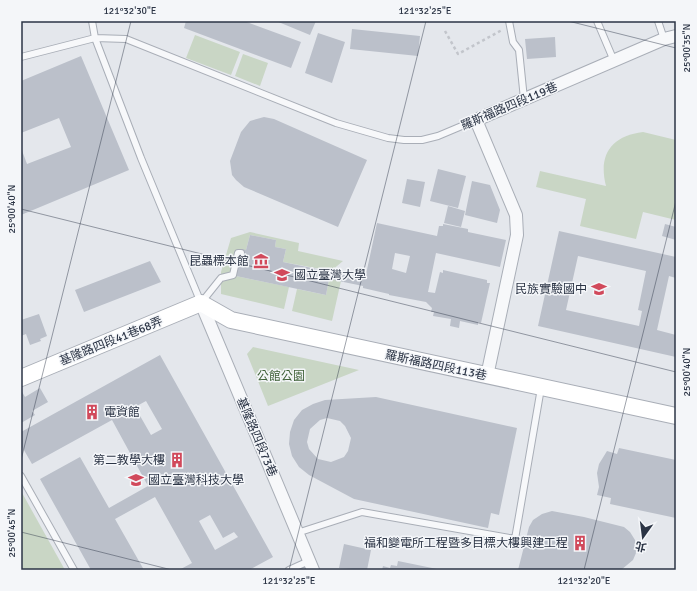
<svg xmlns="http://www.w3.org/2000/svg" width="697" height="591" font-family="Signika,'Noto Sans TC',sans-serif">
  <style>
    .green { fill: #c9d6c5 }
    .building { fill: #bbc0ca; fill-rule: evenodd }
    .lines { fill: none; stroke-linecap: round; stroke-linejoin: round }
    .lane-casing { stroke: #a9aeb7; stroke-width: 8 }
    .street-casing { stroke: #a9aeb7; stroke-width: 14 }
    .secondary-casing { stroke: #a9aeb7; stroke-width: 18 }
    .path { stroke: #c2c5cb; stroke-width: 2.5; stroke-dasharray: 3 3; stroke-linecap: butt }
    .lane { stroke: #f7f8fa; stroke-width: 6 }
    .street { stroke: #f7f8fa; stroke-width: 12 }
    .secondary { stroke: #fff; stroke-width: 16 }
    .ticks { fill: none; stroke: #2b3445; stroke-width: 1; stroke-opacity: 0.45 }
    .labels { text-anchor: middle; stroke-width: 3; stroke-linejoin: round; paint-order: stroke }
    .street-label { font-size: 12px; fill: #2b3445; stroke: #f4f6f9 }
    .poi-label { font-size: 12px; fill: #2b3445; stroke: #f4f6f9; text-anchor: end }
    .park-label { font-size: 12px; fill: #3f6138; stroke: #f4f6f9 }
    .neatline { fill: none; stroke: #2b3445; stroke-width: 1.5 }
    .ticks-label { font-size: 10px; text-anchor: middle; fill: #2b3445 }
  </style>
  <rect width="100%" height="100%" fill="#e4e7ec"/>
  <path class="green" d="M195 35 240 52 231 75 186 58Z
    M243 54 268 63 260 86 235 76Z
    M643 132 676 140V220L643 212 636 239 580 226 586 199 536 187 540 171 606 186C598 155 611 136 643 132Z
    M250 232 299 243 298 251 343 261 331 271 283 262 286 249 275 247 276 240 250 235 246 250 236 276 289 287 284 309 221 294V272L231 238Z
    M329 279 341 281 332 321 292 311 297 289 326 295Z
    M253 347 359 370 268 406 247 354Z
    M21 491 65 570H21Z"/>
  <path class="building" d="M186 21H244L301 42 291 68 184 28Z
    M276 21H316L310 35Z
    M352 29 420 36 418 56 350 49Z
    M318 33 345 42 332 83 305 73Z
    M555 37 556 57 527 59 525 39Z
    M81 56 129 170 21 215V148L27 164 71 147 59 118 21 133V81Z
    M264 117 274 119 367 160 338 227 244 187 236 180 232 175 230 161 241 132 250 121Z
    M438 169 466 176 458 208 430 201Z
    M407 179 425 182 420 207 402 203Z
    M472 181 490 185 500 210 497 223 465 215Z
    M448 206 465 211 461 227 444 223Z
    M377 223 437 236 439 226H443V224L468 229V232L506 240 500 267 436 253 428 292 435 293 440 272 443 273V270L487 280V283H490L481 323 478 322V325L460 321 459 328 450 326 451 319 433 316 434 312H431L432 308 426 302 389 295V294L363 288V286L329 279 326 295 236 276 242 249 246 250 250 235 276 240 275 247 286 249 283 262 365 279ZM395 253 410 256 406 273 392 269Z
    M665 224 676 227V240L662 236Z
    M559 231 676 257V278L669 276 657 330 676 335V357L538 326ZM578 256 646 271 638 310 642 311 639 326 566 310Z
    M150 261 161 282 84 312 75 290Z
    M39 314 47 336 40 339 41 341 30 345 26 334 21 336V320Z
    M160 355 273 557 249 570H179L192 563 155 497 115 519 144 570H91L40 479 80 457 109 508 148 486 112 420 32 464 21 445V432ZM146 401 162 429 151 435 135 407ZM210 515 223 538 234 532 238 537 215 550 199 521Z
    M40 388 48 402 32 411 35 415 21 423V390L25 397Z
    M376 397 517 428 499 515 491 513 488 528 354 499 309 475 299 467 292 456 289 444 290 432 294 420 302 410 313 404 325 400ZM327 418 340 421 345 426 351 438 348 451 344 457 331 462 318 459 309 449 307 442 310 429 320 420Z
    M619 448 676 460V518L610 504 611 498 597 495 599 487 597 473 599 464 607 451 617 454Z
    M552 511 584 517 624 527 630 532 635 540 636 553 633 560 621 570H518L529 527 533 520 542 514Z
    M344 544 371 550 367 570 339 568Z
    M398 561 437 569V570H382L383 566 390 568 391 565 397 566Z"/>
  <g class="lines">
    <g class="lane-casing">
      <path id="lane" d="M92 21 95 38 141 158 201 303 221 278 233 275 238 253H241
        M509 21 513 42 519 50 524 99
        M597 21 614 61
        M658 21 664 39
        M21 57 95 38 126 39 336 123 388 138 404 140H422L438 136 476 120
        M21 476 74 570
        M297 533 362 512 515 539 541 388
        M289 570 309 561"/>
    </g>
    <g class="street-casing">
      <path id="street" d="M201 303 313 570
        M487 376 517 235 516 215 476 120 664 39 676 36"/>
    </g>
    <g class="secondary-casing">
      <path id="secondary" d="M21 378 201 303 231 320 676 416"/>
    </g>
    <path class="path" d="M445 31 458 54 502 30"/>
    <use href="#lane" class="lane"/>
    <use href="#street" class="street"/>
    <use href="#secondary" class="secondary"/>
  </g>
  <path class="ticks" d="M568 21 676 48M21 209 676 372M21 460 131 21M21 532 172 570M289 570 426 21M584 570 676 201"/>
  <defs>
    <g id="museum-bare" transform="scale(1.2)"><path d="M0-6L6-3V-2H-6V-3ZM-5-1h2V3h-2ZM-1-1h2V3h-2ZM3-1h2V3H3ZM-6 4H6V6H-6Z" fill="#d1495b" stroke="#f4f6f9" stroke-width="2.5" paint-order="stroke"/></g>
    <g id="university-bare" transform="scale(1.2)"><path d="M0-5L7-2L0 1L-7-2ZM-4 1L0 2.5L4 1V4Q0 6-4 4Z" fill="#d1495b" stroke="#f4f6f9" stroke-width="2.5" paint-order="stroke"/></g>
    <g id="school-bare" transform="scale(1.2)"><path d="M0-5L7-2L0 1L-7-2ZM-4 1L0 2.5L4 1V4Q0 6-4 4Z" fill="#d1495b" stroke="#f4f6f9" stroke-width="2.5" paint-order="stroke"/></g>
    <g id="building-bare" transform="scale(1.2)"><path d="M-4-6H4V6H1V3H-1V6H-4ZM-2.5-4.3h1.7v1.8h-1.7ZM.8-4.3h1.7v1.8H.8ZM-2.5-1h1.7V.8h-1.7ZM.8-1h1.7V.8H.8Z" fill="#d1495b" stroke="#f4f6f9" stroke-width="2.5" paint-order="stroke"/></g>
  </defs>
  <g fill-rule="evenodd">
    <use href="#museum-bare" x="261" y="261"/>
    <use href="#university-bare" x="282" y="275"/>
    <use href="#school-bare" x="599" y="289"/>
    <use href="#building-bare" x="92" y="412"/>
    <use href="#building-bare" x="177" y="460"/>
    <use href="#university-bare" x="136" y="480"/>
    <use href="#building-bare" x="580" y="543"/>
  </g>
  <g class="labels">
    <g class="street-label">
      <text transform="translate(509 106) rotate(-23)" y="4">羅斯福路四段119巷</text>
      <text transform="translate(111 341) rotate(-22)" y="4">基隆路四段41巷68弄</text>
      <text transform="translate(436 365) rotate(12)" y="4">羅斯福路四段113巷</text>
      <text transform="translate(257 437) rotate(67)" y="4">基隆路四段73巷</text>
    </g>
    <g class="poi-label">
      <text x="249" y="265">昆蟲標本館</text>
      <text x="294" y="279" text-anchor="start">國立臺灣大學</text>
      <text x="587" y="293">民族實驗國中</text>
      <text x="104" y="416" text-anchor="start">電資館</text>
      <text x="165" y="464">第二教學大樓</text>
      <text x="148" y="484" text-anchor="start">國立臺灣科技大學</text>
      <text x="568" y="547">福和變電所工程暨多目標大樓興建工程</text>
    </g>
    <g class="park-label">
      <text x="281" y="380">公館公園</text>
    </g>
  </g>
  <rect width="697" height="591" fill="none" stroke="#f4f6f9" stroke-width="44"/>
  <g transform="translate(643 537) rotate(194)" stroke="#f4f6f9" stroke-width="3" paint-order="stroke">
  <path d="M0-3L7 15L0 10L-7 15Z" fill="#2b3445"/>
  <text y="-6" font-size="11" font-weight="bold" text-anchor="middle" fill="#2b3445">北</text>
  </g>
  <rect x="22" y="22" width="653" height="547" class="neatline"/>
  <g class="ticks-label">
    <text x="130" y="14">121°32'30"E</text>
    <text x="425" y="14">121°32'25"E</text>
    <text transform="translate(686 48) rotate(-90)" y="4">25°00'35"N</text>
    <text transform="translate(11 209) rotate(-90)" y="4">25°00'40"N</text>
    <text transform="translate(686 372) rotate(-90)" y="4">25°00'40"N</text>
    <text transform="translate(11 533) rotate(-90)" y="4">25°00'45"N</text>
    <text x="289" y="584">121°32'25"E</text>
    <text x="584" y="584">121°32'20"E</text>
  </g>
</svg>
